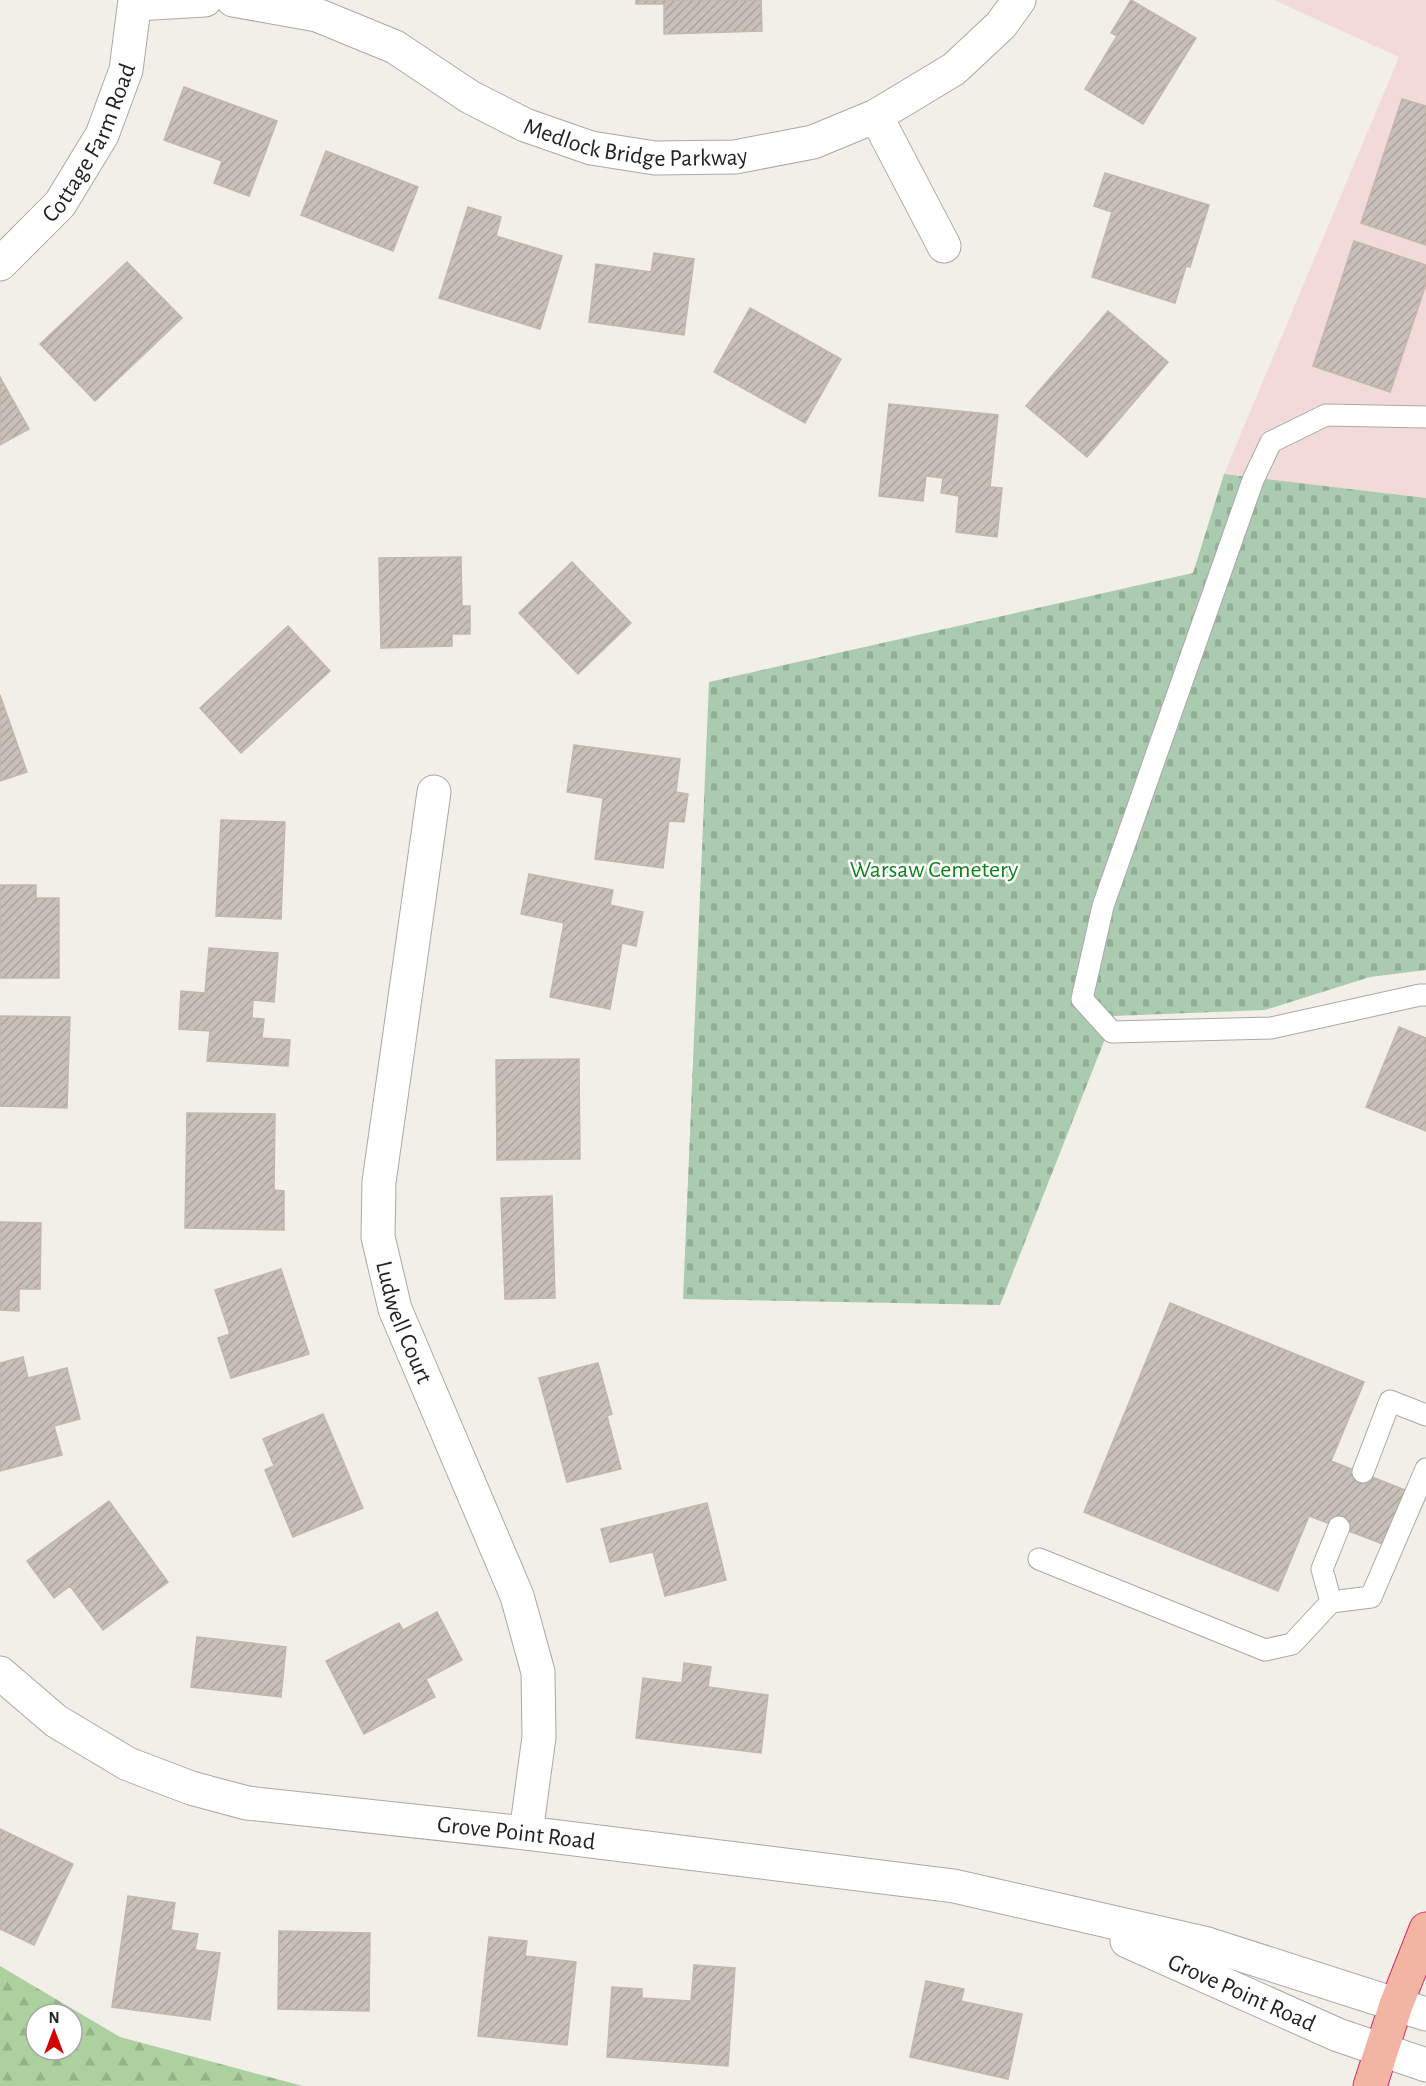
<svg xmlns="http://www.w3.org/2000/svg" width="1426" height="2086" font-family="'Alegreya Sans',sans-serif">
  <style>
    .commercial { fill: #f2dad9 }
    .forest { fill: url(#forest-firs); fill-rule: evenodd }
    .cemetery { fill: url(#cemetery-stones) }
    .building { fill: url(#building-hatch); stroke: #c4b6ab; stroke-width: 1.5 }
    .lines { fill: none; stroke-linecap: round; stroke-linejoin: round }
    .service-casing { stroke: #a9a9a9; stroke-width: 23 }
    .minor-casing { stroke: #a9a9a9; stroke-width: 35 }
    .trunk-casing { stroke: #dc2a67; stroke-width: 35 }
    .service { stroke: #fff; stroke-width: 21 }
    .minor { stroke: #fff; stroke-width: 33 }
    .trunk { stroke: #f2b4a3; stroke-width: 33 }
    .labels { text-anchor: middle; stroke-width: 5; stroke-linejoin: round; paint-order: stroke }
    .street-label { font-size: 24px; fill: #222; stroke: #fff }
    .park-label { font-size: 24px; fill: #0c8416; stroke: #fff }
  </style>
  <defs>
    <pattern id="forest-firs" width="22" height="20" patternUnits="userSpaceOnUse" patternTransform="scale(1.5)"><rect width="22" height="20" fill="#add19e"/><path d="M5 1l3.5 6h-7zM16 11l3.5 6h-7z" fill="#95b388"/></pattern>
    <pattern id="cemetery-stones" width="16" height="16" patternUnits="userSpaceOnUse" patternTransform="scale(1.5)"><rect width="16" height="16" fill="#aacbaf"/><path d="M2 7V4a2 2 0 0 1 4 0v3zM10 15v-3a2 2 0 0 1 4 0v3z" fill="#92ae96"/></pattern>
    <pattern id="building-hatch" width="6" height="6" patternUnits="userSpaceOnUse" patternTransform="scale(1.5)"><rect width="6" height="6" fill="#c7bfb8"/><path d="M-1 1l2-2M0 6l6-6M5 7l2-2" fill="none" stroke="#aba49e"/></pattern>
  </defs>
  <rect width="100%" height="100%" fill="#f2efe9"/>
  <path class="commercial" d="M1274 0H1426V498L1224 474 1399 57Z"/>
  <path class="forest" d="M0 1966 120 2037 303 2086H0ZM36 2014H72V2050H36Z"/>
  <path class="cemetery" d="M1224 474 1426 498V970L1370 977 1265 1010 1114 1016 1000 1305 683 1299 709 682 1193 573Z"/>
  <path class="building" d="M636 0H761L762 31 664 34V4H636Z
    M1131 0 1196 38 1143 124 1085 89 1117 36 1111 33Z
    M184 87 277 121 249 196 214 183 222 161 164 140Z
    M1402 99 1426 106V245L1361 223Z
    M326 151 418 187 393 251 301 215Z
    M1105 173 1209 205 1190 267 1186 266 1175 303 1092 277 1112 212 1094 206Z
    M468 207 501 217 496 236 562 256 540 329 439 298Z
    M1354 241 1426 265V284L1390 392 1313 366Z
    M654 253 694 259 684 335 589 322 596 264 651 272Z
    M127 262 182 318 95 401 40 344Z
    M750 308 841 359 805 423 714 372Z
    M1108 311 1168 362 1087 457 1026 406Z
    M0 377 29 429 0 445Z
    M889 404 998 415 990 487 1002 488 997 537 956 532 959 496 941 493 943 478 926 476 923 501 879 496Z
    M461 557 462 606H470V634H452V646L381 648 379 558Z
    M572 562 631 623 578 674 519 613Z
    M288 626 330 671 241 753 200 708Z
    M0 695 27 772 0 781Z
    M574 745 680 759 676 792 688 794 684 822 669 821 663 868 595 859 603 798 567 792Z
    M221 820 285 822 281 919 216 916Z
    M529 874 613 890 610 905 643 912 636 946 622 943 610 1009 550 997 564 923 521 914Z
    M0 885H36V898H59V978H0Z
    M209 948 278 953 274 1002 253 1000 252 1018 264 1019 262 1038 290 1040 288 1066 207 1061 210 1031 179 1029 181 991 205 993Z
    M0 1016 70 1017 67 1108 0 1106Z
    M1399 1027 1426 1038V1131L1366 1107Z
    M579 1059 580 1159 497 1160 496 1060Z
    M187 1113 275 1114 274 1190 284 1191V1230L185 1228Z
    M552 1196 555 1298 505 1299 501 1198Z
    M0 1222 41 1223 40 1289H19V1311L0 1310Z
    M281 1269 309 1354 231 1378 218 1338 230 1334 215 1290Z
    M1170 1303 1364 1382 1331 1461 1405 1490 1383 1544 1309 1516 1278 1591 1084 1512Z
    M23 1357 28 1378 67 1368 80 1419 54 1426 62 1455 0 1471V1363Z
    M598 1363 612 1414 607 1416 621 1469 567 1482 539 1378Z
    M323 1414 363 1508 293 1537 265 1470 274 1466 263 1439Z
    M109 1501 168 1582 103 1630 70 1586 54 1598 27 1561Z
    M707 1503 726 1580 665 1596 653 1552 610 1562 601 1529Z
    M437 1612 462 1660 426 1679 435 1697 364 1734 326 1661 399 1623 403 1630Z
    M197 1637 286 1647 281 1697 191 1687Z
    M684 1663 711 1667 708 1687 768 1695 761 1753 636 1738 643 1678 682 1683Z
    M0 1829 73 1864 34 1945 0 1929Z
    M128 1896 175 1903 171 1930 198 1934 195 1950 220 1953 210 2020 112 2007Z
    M279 1931 370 1933 369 2011 278 2009Z
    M489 1937 527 1941 525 1956 576 1962 567 2045 478 2036Z
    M694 1965 735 1968 728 2066 607 2057 612 1987 642 1989V1998L691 2001Z
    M926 1981 964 1989 961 2001 1022 2014 1008 2079 910 2057Z"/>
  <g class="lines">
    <g class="service-casing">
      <path id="service" d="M1426 417 1326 415 1271 442 1253 480 1103 906 1082 999 1112 1032 1271 1028 1420 995H1426
        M1363 1472 1390 1401 1426 1415
        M1039 1559 1265 1650 1292 1644 1331 1602 1371 1597 1426 1469
        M1331 1602 1322 1569 1339 1527"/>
    </g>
    <g class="minor-casing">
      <g id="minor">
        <path id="s1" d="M233 0 317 15 395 47 470 97 525 125 591 148 655 158 735 157 813 142 876 116 954 69 1001 25 1019 0"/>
        <path d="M136 4 205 0"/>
        <path d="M876 116 944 246"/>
        <path id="s2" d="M0 264 60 204 102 135 126 70 135 0"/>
        <path id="s3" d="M434 792 379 1182 378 1237 395 1309 517 1596 538 1672 539 1737 526 1833"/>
        <path id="s4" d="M0 1673 56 1721 128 1764 191 1788 247 1803 526 1833 954 1886 1204 1943 1426 2014"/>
        <path id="s5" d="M1127 1941 1338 2035 1426 2065"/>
      </g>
    </g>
    <g class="trunk-casing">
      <path id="trunk" d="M1370 2086 1396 2005 1426 1929"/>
    </g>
    <use href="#service" class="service"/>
    <use href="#minor" class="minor"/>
    <use href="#trunk" class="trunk"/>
  </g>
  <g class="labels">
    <g class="street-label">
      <text dy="8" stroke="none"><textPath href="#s1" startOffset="435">Medlock Bridge Parkway</textPath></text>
      <text dy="8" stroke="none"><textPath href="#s2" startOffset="153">Cottage Farm Road</textPath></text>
      <text dy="8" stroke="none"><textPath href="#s3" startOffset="538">Ludwell Court</textPath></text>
      <text dy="8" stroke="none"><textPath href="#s4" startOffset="554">Grove Point Road</textPath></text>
      <text dy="8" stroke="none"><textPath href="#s5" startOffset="126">Grove Point Road</textPath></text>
    </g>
    <g class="park-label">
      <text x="934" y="877">Warsaw Cemetery</text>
    </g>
  </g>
  <g transform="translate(54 2032)"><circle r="28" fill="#ffffff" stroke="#a7a7a7" stroke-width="1.5"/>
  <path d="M0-4.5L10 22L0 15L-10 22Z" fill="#d40000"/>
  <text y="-9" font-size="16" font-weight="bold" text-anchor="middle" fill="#222222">N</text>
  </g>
</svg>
